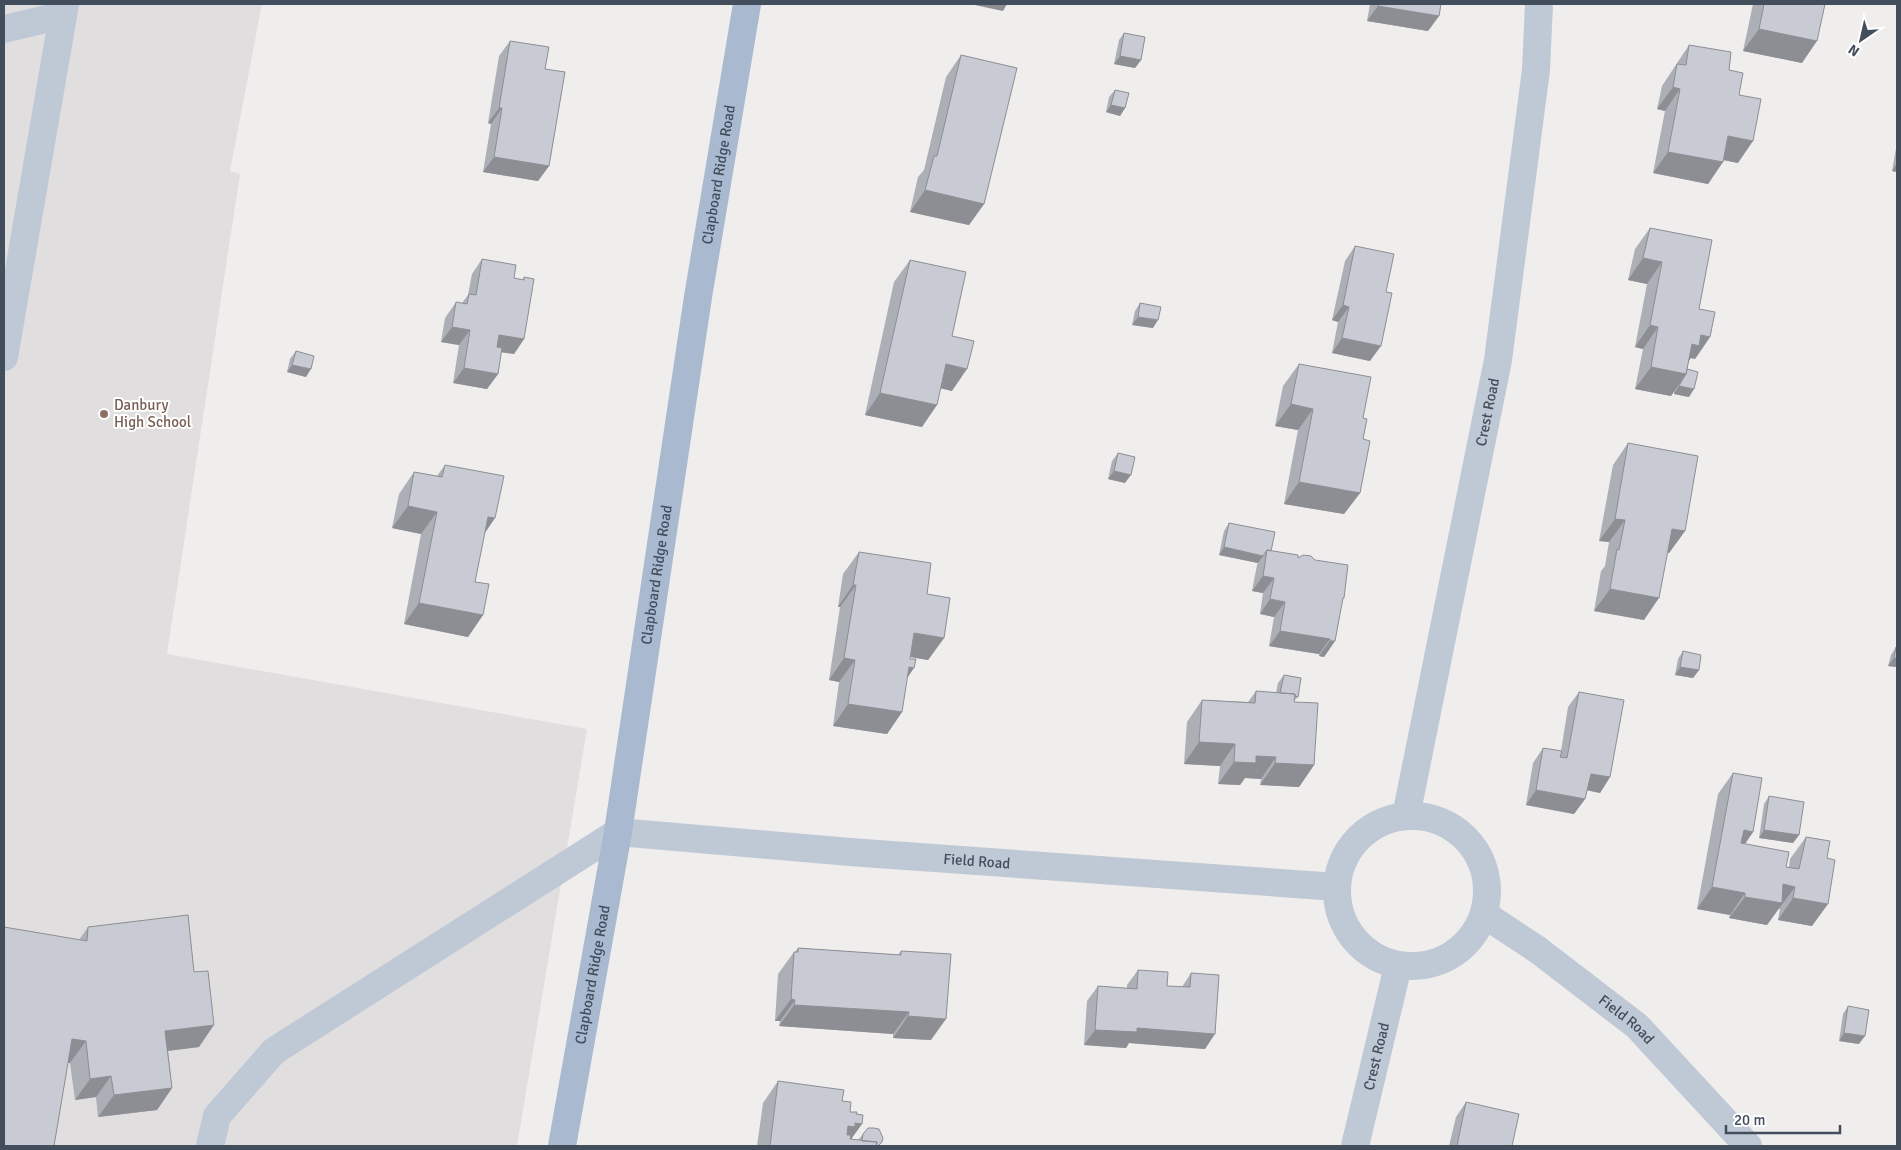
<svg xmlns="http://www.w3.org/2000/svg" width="1901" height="1150" font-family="Signika,sans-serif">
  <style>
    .education { fill: #e1dedf }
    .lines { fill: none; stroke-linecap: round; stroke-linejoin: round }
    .minor { stroke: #bfc8d5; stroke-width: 28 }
    .major { stroke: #a9b9d0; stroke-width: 28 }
    .wall { fill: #acafb6 }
    .shaded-wall { fill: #8c8e94 }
    .building { fill: #c8cbd4; stroke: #8c8e94 }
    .education-dot { fill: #8d6e63; stroke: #fff; stroke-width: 2 }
    .labels { text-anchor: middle; stroke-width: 4; stroke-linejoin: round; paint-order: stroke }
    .street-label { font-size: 15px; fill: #434e5d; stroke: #fff }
    .education-label { font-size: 15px; fill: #785e54; stroke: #fff; text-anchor: start }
  </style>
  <rect width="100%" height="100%" fill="#f0eded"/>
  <path class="education" d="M4 4H262L230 171 240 174 167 654 587 729 517 1146H4Z"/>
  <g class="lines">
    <g class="minor">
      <path d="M4 29 63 15"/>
      <path d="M4 357 65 4"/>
      <path id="s1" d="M1406 816 1498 360 1536 70 1539 4"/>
      <circle cx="1412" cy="891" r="75"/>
      <path id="s2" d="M1485 915 1538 950 1637 1026 1748 1146"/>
      <path id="s3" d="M210 1146 217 1116 274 1051 618 832 850 852 1337 887"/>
      <path id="s4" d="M1355 1146 1398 966"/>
    </g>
    <path class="major" id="s5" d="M562 1146 618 832 698 297 747 4"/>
  </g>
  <path class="wall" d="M1370 4H1441L1439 16 1428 31 1367 21Z
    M1753 4H1825L1802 63 1743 51Z
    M1124 33 1141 60 1135 68 1114 64 1119 40Z
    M510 41 545 69 549 166 538 181 483 172 491 124 488 123 499 56Z
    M1689 45 1729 70 1739 95 1738 163 1724 160 1708 184 1653 173 1665 111 1657 109 1662 86Z
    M961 55 984 204 969 225 910 212 918 177 924 170 946 77Z
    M1115 90 1125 108 1120 116 1106 112 1109 97Z
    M1897 143V172L1892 171Z
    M1650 228 1699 309 1710 337 1695 359 1691 358 1689 360 1687 369 1689 397 1674 394V391L1671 396 1635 389 1643 349 1635 347 1647 284 1628 280 1635 249Z
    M1355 246 1370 361 1332 353 1338 322 1332 320 1345 261Z
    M482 259 514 278 522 280 524 277V339L514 354 501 352 498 374 487 389 453 383 459 345 441 342 445 318 456 302 462 303 468 295 472 274Z
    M910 260 952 336V391L941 388 922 427 865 415 894 282Z
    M1140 303 1153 328 1132 325 1135 311Z
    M296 351 306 377 287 372 290 359Z
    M1299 364 1363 418V439L1360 493 1344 514 1284 504 1298 430 1275 426 1283 386Z
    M1628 443 1685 531 1669 553H1667L1644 620 1594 611 1601 571 1605 566 1609 542 1599 541 1613 465Z
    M1118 453 1125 483 1108 479 1112 461Z
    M445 465 495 518 484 534 475 582 483 615 468 637 404 624 421 534 392 528 399 494 414 472 437 476Z
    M1229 523 1271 551 1298 558 1344 598 1342 601 1335 641 1324 657 1319 656V654L1269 646 1274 617 1260 614 1263 593 1252 591 1257 565 1258 563 1219 555 1224 531Z
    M859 552 927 594 944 638 928 660 910 657 902 712 887 734 833 726 839 682 829 680 840 607H838L843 574Z
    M1896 647H1897V667L1888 666 1891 655Z
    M1683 651 1699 670 1693 678 1675 675 1678 659Z
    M1284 675 1298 697 1294 701 1314 765 1299 787 1260 785 1261 779 1245 778 1240 785 1218 784 1220 766 1184 764 1187 722 1202 700 1248 702 1256 691 1276 693 1278 683Z
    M1579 692 1610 777 1600 793 1587 790 1585 799 1574 814 1526 805 1533 763 1543 748 1561 751 1568 707Z
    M1733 773 1753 832 1745 844 1786 867H1789L1790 859 1806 837 1812 926 1778 920 1780 909 1778 908 1767 925 1729 918 1730 915 1697 909 1718 794Z
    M1769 796 1799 835 1793 843 1759 838 1764 804Z
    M88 927 199 1047 168 1051 172 1088 157 1110 98 1117 96 1097 75 1100 70 1063H68L79 940Z
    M798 948 898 955 901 951 931 1040 893 1038V1034L779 1026 780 1021H775L778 974 794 952H795Z
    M1138 970 1167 986 1182 987 1191 973 1205 1049 1129 1043 1126 1048 1084 1045 1087 1001 1098 986 1127 988V985Z
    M1848 1006 1859 1044 1839 1041 1843 1014Z
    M778 1081 842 1101 850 1112 851 1139 858 1140 863 1134 879 1146H757L763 1103Z
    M1466 1102 1512 1146H1449L1456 1117Z"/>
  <path class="shaded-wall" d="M970 4H1007L1003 11Z
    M1378 6 1439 16 1428 31 1367 21Z
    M1759 29 1817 41 1802 63 1743 51Z
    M1120 56 1141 60 1135 68 1114 64Z
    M1673 87 1680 89 1665 111 1657 109Z
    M1111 105 1125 108 1120 116 1106 112Z
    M499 108H502L491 124 488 123Z
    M1728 136 1753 141 1738 163 1713 158Z
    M1668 152 1723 162 1708 184 1653 173Z
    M494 157 549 166 538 181 483 172Z
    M1897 163V172L1892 171Z
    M925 190 984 204 969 225 910 212Z
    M1643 258 1662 262 1647 284 1628 280Z
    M1343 305 1349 307 1338 322 1332 320Z
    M1138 317 1158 320 1153 328 1132 325Z
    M1650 325 1658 327 1643 349 1635 347Z
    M452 327 470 330 459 345 441 342Z
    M499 335 524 339 514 354 488 350Z
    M1701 335 1710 337 1695 359 1691 358 1684 368 1692 344Z
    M1342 338 1381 346 1370 361 1332 353Z
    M946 364 967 369 952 391 931 386Z
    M292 365 311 369 306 377 287 372Z
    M1651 367 1686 374 1671 396 1635 389Z
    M464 368 498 374 487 389 453 383Z
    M1679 386 1694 389 1689 397 1674 394Z
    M880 393 937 405 922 427 865 415Z
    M1291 404 1313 409 1298 430 1275 426Z
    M1114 471 1131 475 1125 483 1108 479Z
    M1299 482 1360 493 1344 514 1284 504Z
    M408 506 437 512 421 534 392 528Z
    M488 517 495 518 480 540Z
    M1615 519 1625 520 1609 542 1599 541Z
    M1672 529 1685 531 1669 553 1656 551Z
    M1224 547 1263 556 1258 563 1219 555Z
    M1263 576 1274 578 1263 593 1252 591Z
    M853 585H856L840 607H838Z
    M1610 589 1659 598 1644 620 1594 611Z
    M1270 599 1285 602 1274 617 1260 614Z
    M419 603 483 615 468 637 404 624Z
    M1280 631 1330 639 1319 654 1269 646Z
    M914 633 944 638 928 660 899 655Z
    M1330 641H1335L1324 657 1319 656Z
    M844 658 855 660 839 682 829 680Z
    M1894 658H1897V667L1888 666Z
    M909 667 914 668 899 690Z
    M1680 667 1699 670 1693 678 1675 675Z
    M848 704 902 712 887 734 833 726Z
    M1199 742 1235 744 1220 766 1184 764Z
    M1256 756 1276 757 1261 779 1245 778 1240 785 1218 784 1234 762Z
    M1275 763 1314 765 1299 787 1260 785Z
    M1591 774 1610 777 1600 793 1581 789Z
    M1536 790 1585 799 1574 814 1526 805Z
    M1744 830 1753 832 1738 854Z
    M1764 830 1799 835 1793 843 1759 838Z
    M1783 884 1795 887 1767 925 1729 918 1745 897Z
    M1712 887 1745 893 1730 915 1697 909Z
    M1793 898 1828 904 1812 926 1778 920Z
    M791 999 795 1000 780 1021H775Z
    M794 1005 909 1012 893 1034 779 1026Z
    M908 1016 946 1019 931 1040 893 1038Z
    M214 1025 199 1047 150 1053 165 1031Z
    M1137 1028 1215 1034 1205 1049 1129 1043 1126 1048 1084 1045 1095 1030Z
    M1844 1033 1865 1036 1859 1044 1839 1041Z
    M72 1039 86 1041 70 1063 57 1061Z
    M111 1076 96 1097 75 1100 90 1079Z
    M172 1088 157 1110 98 1117 114 1095Z
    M855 1123 862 1124 847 1145H842L848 1126Z"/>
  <path class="building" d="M1378 4H1441L1439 16 1378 6Z
    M1764 4H1825L1817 41 1759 29Z
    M1124 33 1145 37 1141 60 1120 56Z
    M510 41 549 47 545 69 565 72 549 166 494 157 502 108H499Z
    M1689 45 1731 52 1729 70 1743 73 1739 95 1761 99 1753 141 1728 136 1723 162 1668 152 1680 89 1673 87 1677 64 1686 65Z
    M961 55 1017 68 984 204 925 190 934 156H937Z
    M1115 90 1129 93 1125 108 1111 105Z
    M1650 228 1712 240 1699 309 1715 312 1710 337 1701 335 1699 346 1692 344 1686 374 1651 367 1658 327 1650 325 1662 262 1643 258Z
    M1355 246 1394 254 1386 292 1392 293 1381 346 1342 338 1349 307 1343 305Z
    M482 259 516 265 514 278 524 280V277L534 279 524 339 499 335 497 347 502 348 498 374 464 368 470 330 452 327 456 302 467 304 469 294 476 295Z
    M910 260 966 272 952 336 974 341 967 369 946 364 937 405 880 393Z
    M1140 303 1161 307 1158 320 1138 317Z
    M296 351 314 356 311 369 292 365Z
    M1299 364 1371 377 1363 418 1367 419 1363 439 1370 441 1360 493 1299 482 1313 409 1291 404Z
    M1687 369 1698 372 1694 389 1679 386 1680 384 1686 374Z
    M1628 443 1698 456 1685 531 1672 529 1659 598 1610 589 1617 549 1619 550 1625 520 1615 519Z
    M1118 453 1135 457 1131 475 1114 471Z
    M445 465 504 476 495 518 488 517 475 582 489 584 483 615 419 603 437 512 408 506 414 472 442 477Z
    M1229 523 1275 532 1271 551 1267 550 1263 556 1224 547Z
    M1267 550 1298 555V558L1303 555 1311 556 1315 560 1348 565 1344 598H1343L1335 641H1330V639L1280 631 1285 602 1270 599 1274 578 1263 576Z
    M859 552 931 563 927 594 950 598 944 638 914 633 910 659H916L914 668 909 667 902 712 848 704 855 660 844 658 856 585H853Z
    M1896 647H1897V658H1894Z
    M1683 651 1701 655 1699 670 1680 667Z
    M1284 675 1301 678 1298 697 1295 696V694L1280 693Z
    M1256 691 1295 694 1294 702 1318 703 1314 765 1275 763 1276 757 1256 756V763L1234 762 1235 744 1199 742 1202 700 1255 703Z
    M1579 692 1624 700 1610 777 1591 774 1585 799 1536 790 1543 748 1562 751 1560 757 1567 758Z
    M1733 773 1762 778 1753 832 1744 830 1741 843 1789 852 1786 867 1799 869 1806 837 1830 841 1827 858 1835 860 1828 904 1793 898 1795 887 1783 884 1782 903 1745 897V893L1712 887Z
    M1769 796 1804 802 1799 835 1764 830Z
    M188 915 194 972 208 971 214 1025 165 1031 172 1088 114 1095 111 1076 90 1079 86 1041 72 1039 54 1146H4V927L87 941 88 927Z
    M798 948 901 955V951L951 954 946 1019 908 1016 909 1012 794 1005 795 1000 791 999 794 952H798Z
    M1138 970 1168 972 1167 986 1190 987 1191 973 1219 975 1215 1034 1137 1028V1032L1095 1030 1098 986 1137 989Z
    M1848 1006 1869 1010 1865 1036 1844 1033Z
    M778 1081 844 1090 842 1101 851 1102 850 1112H857L856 1114 863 1115 862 1124 855 1123V1127L848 1126 847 1135H851L850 1139 877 1142 876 1146H770Z
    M1466 1102 1519 1114 1512 1146H1457Z
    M868 1128H874L879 1129 883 1138 882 1142 878 1146H876L877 1142 862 1141 863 1134Z"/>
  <circle class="education-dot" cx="104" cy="414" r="5"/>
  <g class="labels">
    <g class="street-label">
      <text dy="5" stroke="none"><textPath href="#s5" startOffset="984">Clapboard Ridge Road</textPath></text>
      <text dy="5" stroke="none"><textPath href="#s1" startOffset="412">Crest Road</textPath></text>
      <text dy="5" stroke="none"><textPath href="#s5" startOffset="579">Clapboard Ridge Road</textPath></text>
      <text dy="5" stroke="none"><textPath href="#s3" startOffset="885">Field Road</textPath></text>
      <text dy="5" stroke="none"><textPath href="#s5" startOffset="174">Clapboard Ridge Road</textPath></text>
      <text dy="5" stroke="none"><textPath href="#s2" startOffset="176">Field Road</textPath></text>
      <text dy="5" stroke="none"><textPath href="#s4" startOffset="92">Crest Road</textPath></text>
    </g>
    <g class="education-label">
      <text x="114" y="410">Danbury<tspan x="114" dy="17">High School</tspan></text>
    </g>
  </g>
  <rect width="1901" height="1150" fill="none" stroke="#434e5d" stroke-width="10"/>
  <g transform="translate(1861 40) rotate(214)" stroke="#ffffff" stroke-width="4" paint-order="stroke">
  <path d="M0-4L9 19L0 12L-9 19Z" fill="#434e5d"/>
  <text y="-8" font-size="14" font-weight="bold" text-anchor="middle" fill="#434e5d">N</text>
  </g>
  <path d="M1726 1125v8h114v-8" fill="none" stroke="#434e5d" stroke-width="2.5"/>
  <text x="1734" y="1125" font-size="15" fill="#434e5d" stroke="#ffffff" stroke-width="4" paint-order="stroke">20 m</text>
</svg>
